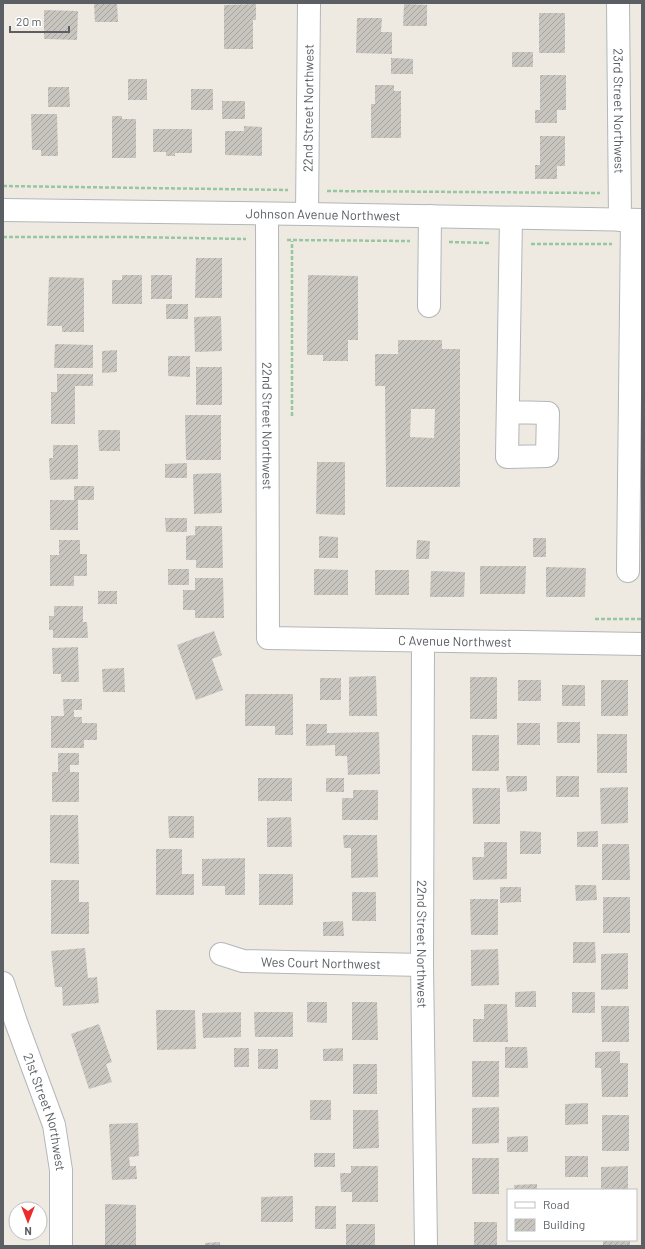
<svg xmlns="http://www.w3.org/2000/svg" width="645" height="1249" font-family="Barlow,sans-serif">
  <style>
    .building { fill: url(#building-hatch); fill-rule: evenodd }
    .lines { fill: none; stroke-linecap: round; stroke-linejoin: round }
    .minor-casing { stroke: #b3b6ba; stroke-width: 24 }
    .path { stroke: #97c7a1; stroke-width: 2.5; stroke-dasharray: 4 2; stroke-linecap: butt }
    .minor { stroke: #fff; stroke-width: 22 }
    .labels { text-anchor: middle; stroke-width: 3; stroke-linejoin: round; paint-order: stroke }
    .street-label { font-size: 13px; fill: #5b5f63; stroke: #fff }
  </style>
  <defs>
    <pattern id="building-hatch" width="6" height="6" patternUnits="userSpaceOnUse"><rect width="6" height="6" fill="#c8c5bf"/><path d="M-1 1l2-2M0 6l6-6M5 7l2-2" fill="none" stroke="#a5a39f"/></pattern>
  </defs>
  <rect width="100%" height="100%" fill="#eeeae2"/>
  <path class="building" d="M94 3H117L118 22H95Z
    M256 4V20H253V49H224V5Z
    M404 4 427 5V26H403Z
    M44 10 78 11 77 40 44 39Z
    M539 13H565V53H539Z
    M357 18H382L381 32H392V54L356 53Z
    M512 52H533V67H512Z
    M391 58 413 59V74H391Z
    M540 75H566V110H557V123H535V110H540Z
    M128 79H147V100H128Z
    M375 85H394V91H401V138H371V104H375Z
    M48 87H69L70 107H48Z
    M191 89H213V110H191Z
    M222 101H245V119H222Z
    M31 114H57L58 156H41V150H32Z
    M112 116H122V119H136V158H112Z
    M244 126 262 127V156L225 155V131H244Z
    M153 129H192V153H175V156H166V152H153Z
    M540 136H565V166H557V179H535V165H540Z
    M196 258H222V298H195Z
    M122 275H142V304H112V280H122Z
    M151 275H172V299H151Z
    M308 275 358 276V340H348V361H323V355H307Z
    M49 277 84 278V332H62V326H47Z
    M166 304H188V319H166Z
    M221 316 222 351 195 352 194 317Z
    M398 340H442V349H460V487H386L385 386H375V354H398ZM411 409H435L434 438 410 437Z
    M55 344 93 345V368H54Z
    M117 350V372L102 373V351Z
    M168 356H190V377L168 376Z
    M196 367H222V405H196Z
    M57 374H93V386H75V424H51V392H57Z
    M185 415H221V460H186Z
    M98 430H120V451H99Z
    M53 445H78V479L50 480 49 458H53Z
    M317 462H345V515L316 514Z
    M187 463V478H165V464Z
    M221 473 222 513 194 514 193 474Z
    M74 486H94V500H78V530H50V500H74Z
    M165 518H187V532H166Z
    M195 526H222L223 568H196V560H186V536L195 535Z
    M319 536 338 537V558H319Z
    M533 538H546V557H533Z
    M59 540H80V554H87V576H74V586H50V555H59Z
    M417 540 430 541 429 559H416Z
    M480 566H526L525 594H480Z
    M546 567 586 568 585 597H546Z
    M168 569H189V585H168Z
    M314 569 348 570V595H314Z
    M375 570H409V595H375Z
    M431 571 465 572 464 597H430Z
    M195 578H223L224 618H195V610H183V590H195Z
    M98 591H117V604H98Z
    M54 606H83V622H87L88 638H53V630H49V616H54Z
    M214 631 222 655 212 659 223 690 196 700 177 645Z
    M78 647 79 682H61V674H53L52 648Z
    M124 668 125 692H103L102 669Z
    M376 676 377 716H349V677Z
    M470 677H497V719H470Z
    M320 678H341V700H320Z
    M518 680H541V701H518Z
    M601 680H628V716H601Z
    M562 685H585V706H562Z
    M245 694H293V735H275V726H245Z
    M63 699H82V710H74V717H82V723H97V740H84V748H51V716H64Z
    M557 722H580V743H557Z
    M517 723H540V745H517Z
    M306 724H327V733L379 732 380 774 348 775 347 756H335V745L306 746Z
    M597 734H627V773H597Z
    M472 735H499V771H472Z
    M58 753H79V765H70V772H79V802H52V772H58Z
    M506 776H527V791L507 792Z
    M556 776H579V797H556Z
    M258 778H292V801H258Z
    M326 778H344V792H326Z
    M628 787V823L601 824 600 788Z
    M472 788H500V824H473Z
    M353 790H378V820H342V798H353Z
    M50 815H78L79 864 50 863Z
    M168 816H194V838H169Z
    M291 817 292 847H267V818Z
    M520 831 541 832V854H520Z
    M598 831V847H577V832Z
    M343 835H377L378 877 351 878V848H344Z
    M484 842H507V879L473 880 472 857H484Z
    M602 844H629L630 880H602Z
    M156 849H182V874H194V895H156Z
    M245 858V895H225V886H202V859Z
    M259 874H293V905H259Z
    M51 880H79V902H89V934H51Z
    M575 885H596L597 900 576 901Z
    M500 887H521V902L500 903Z
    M352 892H376V921H352Z
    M603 897H630V933H603Z
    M470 899H498V935H471Z
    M343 921 344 936H323V922Z
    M573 942H595L596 963H573Z
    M85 948 88 978 97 977 99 1003 63 1006 62 987H55L51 951Z
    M498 949 499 985 471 986V950Z
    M628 953V989L601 990V954Z
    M536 991V1007H515V992Z
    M572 992H595V1013H572Z
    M307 1002H327V1023L307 1022Z
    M352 1002H377L378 1040H352Z
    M484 1004H507L508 1042H473V1019H484Z
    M601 1006H629V1042H602Z
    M156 1010H195L196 1049 157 1050Z
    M241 1012V1037L203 1038 202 1013Z
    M254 1012H293V1037H255Z
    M99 1024 112 1062 106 1064 112 1082 89 1089 71 1034Z
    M505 1047H527L528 1068H505Z
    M234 1048H249V1067H234Z
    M343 1048V1061H323V1049Z
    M258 1049H278V1069H258Z
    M620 1051V1063H628V1097H602L601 1068H595V1052Z
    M472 1061H499V1097H472Z
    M353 1064H377V1094H353Z
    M310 1100H331V1120H310Z
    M588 1103V1124L565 1125V1104Z
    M499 1107V1143L472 1144V1108Z
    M353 1110H378L379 1148 353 1149Z
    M602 1115H629V1151H602Z
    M138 1123 139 1156 129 1157 130 1166H136L137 1179 112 1180 109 1124Z
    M528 1136V1152H507V1137Z
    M314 1153H335V1167H314Z
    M565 1156H588V1177H565Z
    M472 1158H499V1194H472Z
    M351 1166H378V1202H352V1192H341L340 1173H351Z
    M628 1166V1190H601V1167Z
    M537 1184V1190H514V1185Z
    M293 1196V1222H261V1197Z
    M105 1204 136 1205V1246H105Z
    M315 1206H336V1229H315Z
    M474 1222H497V1246H474Z
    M346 1224H375V1246H346Z
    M603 1240H630V1246H603Z
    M220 1242V1246H205V1243Z"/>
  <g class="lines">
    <g class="minor-casing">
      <g id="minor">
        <path id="s1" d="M618 3 620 220"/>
        <path id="s2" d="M3 210 307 214 642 220"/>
        <path id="s3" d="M267 214 268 638 642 644"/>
        <path id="s4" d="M307 214 309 3"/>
        <path d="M429 306 430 216"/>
        <path d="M508 412 548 413 547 456 507 457 511 218"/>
        <path d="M628 571 632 220"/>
        <path id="s5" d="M423 641 422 965 426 1246"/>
        <path id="s6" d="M221 954 243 961 422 965"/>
        <path id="s7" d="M3 983 16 1022 54 1125 61 1170V1246"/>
      </g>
    </g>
    <path class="path" d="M3 186 288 190
      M327 191 600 193
      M3 237H131L246 239
      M287 240 410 241
      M449 242 490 243
      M531 244H612
      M292 416V241
      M595 619H642"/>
    <use href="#minor" class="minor"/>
  </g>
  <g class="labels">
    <g class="street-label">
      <text dy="5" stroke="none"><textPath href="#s4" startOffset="106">22nd Street Northwest</textPath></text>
      <text dy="5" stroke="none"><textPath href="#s1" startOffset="108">23rd Street Northwest</textPath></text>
      <text dy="5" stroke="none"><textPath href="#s2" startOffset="320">Johnson Avenue Northwest</textPath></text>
      <text dy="5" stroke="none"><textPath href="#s3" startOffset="212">22nd Street Northwest</textPath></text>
      <text dy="5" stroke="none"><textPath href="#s3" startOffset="611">C Avenue Northwest</textPath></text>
      <text dy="5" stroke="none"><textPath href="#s5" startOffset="303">22nd Street Northwest</textPath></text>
      <text dy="5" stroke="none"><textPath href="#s6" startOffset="101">Wes Court Northwest</textPath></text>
      <text dy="5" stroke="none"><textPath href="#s7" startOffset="136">21st Street Northwest</textPath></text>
    </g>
  </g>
  <rect width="645" height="1249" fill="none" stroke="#5b5f63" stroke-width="8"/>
  <rect x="507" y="1189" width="130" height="52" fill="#ffffff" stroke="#bdbfc1"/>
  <rect x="515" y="1202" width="20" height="6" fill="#ffffff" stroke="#bdbfc1"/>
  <text x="543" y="1209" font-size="12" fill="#5b5f63">Road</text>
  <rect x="515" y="1219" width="20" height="12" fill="url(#building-hatch)" stroke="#bdbfc1"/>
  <text x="543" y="1229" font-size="12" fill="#5b5f63">Building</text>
  <g transform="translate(28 1221) rotate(180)"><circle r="19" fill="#ffffff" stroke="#bdbfc1"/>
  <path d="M0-3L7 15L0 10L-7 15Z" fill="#eb2b2c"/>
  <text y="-6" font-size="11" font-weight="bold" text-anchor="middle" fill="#5b5f63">N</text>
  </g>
  <path d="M10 26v6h59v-6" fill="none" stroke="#5b5f63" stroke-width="2"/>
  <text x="16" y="26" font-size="12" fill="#5b5f63" stroke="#ffffff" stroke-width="3" paint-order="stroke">20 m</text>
</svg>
